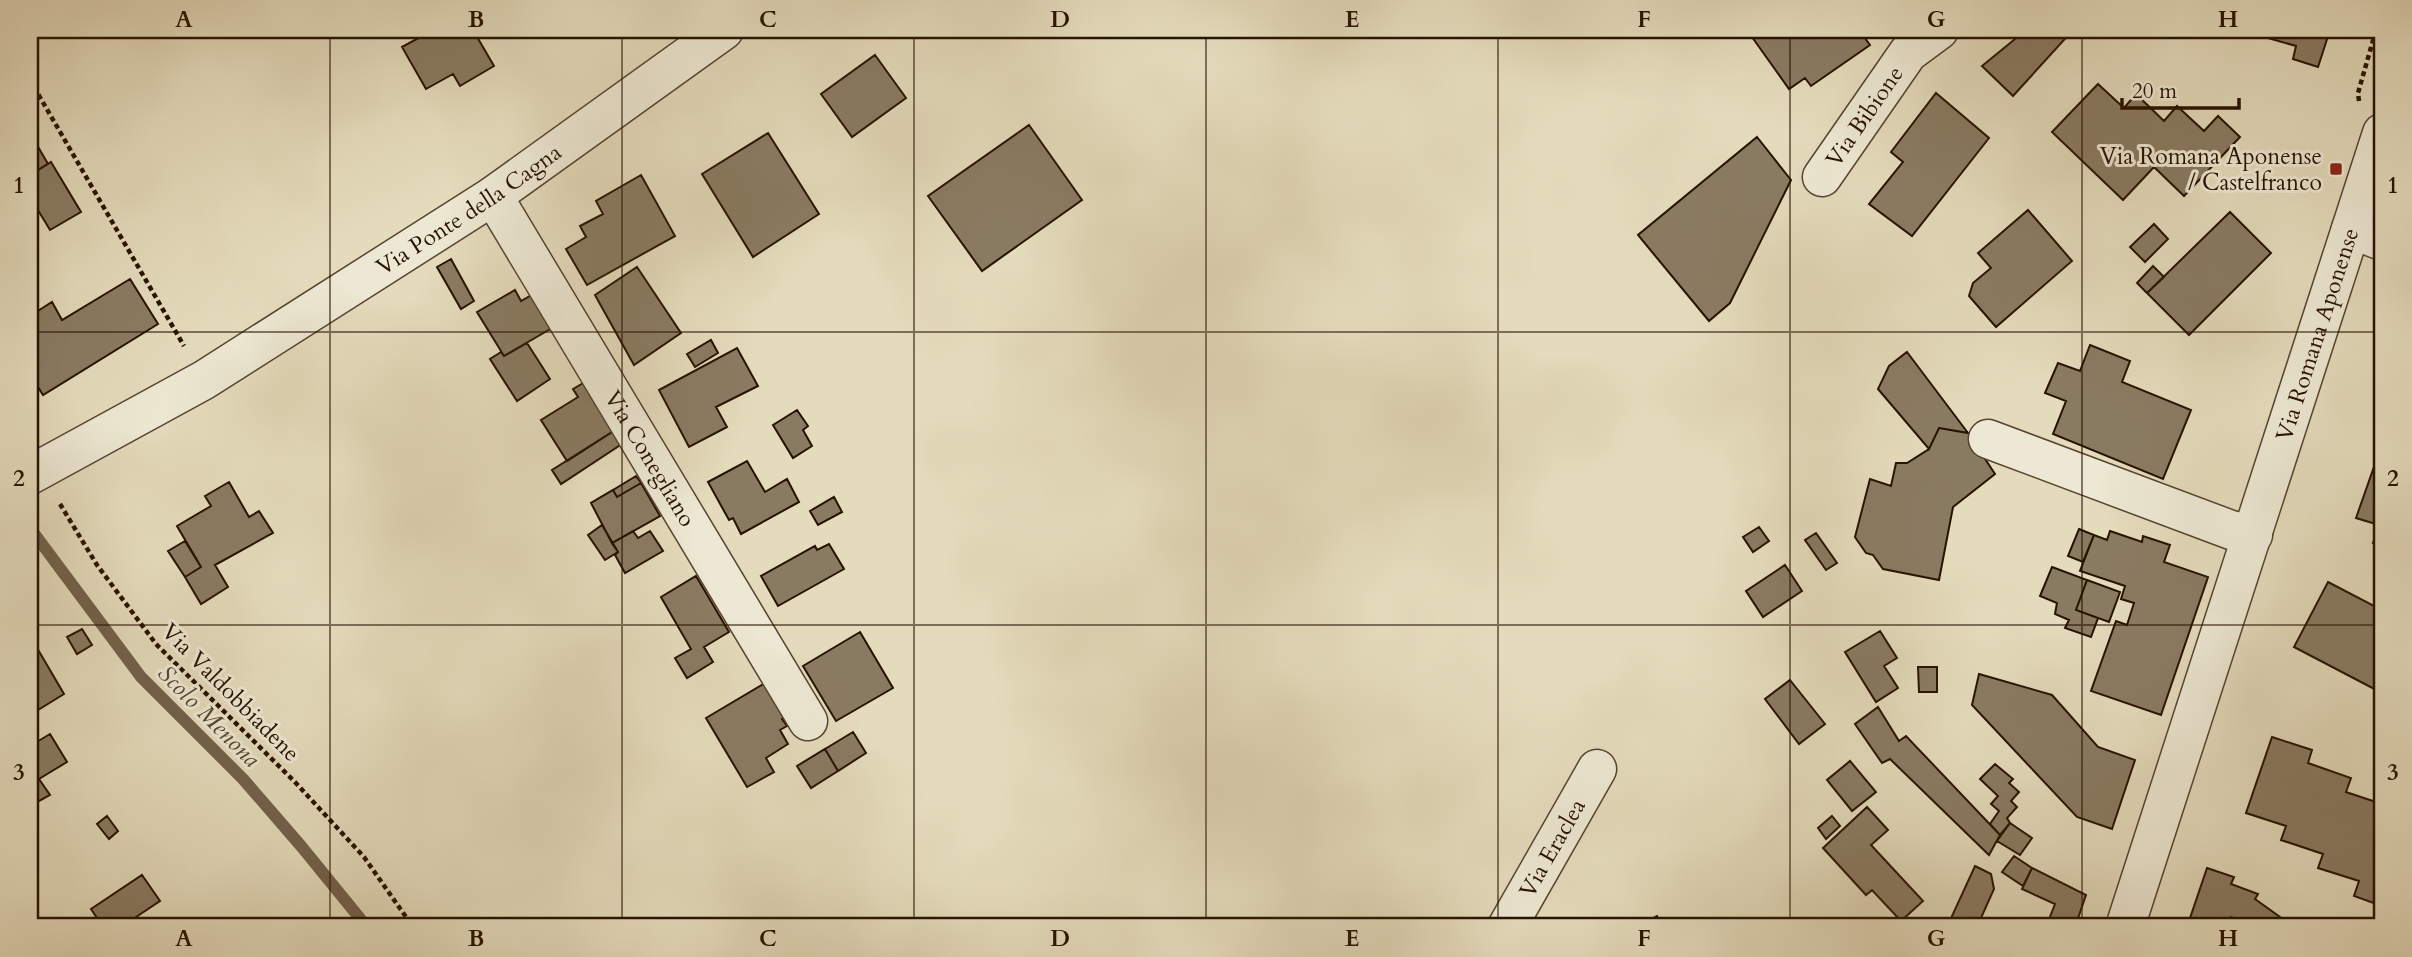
<svg xmlns="http://www.w3.org/2000/svg" width="2412" height="957" font-family="Cardo,serif">
  <style>
    .lines { fill: none; stroke-linecap: round; stroke-linejoin: round }
    .stream { stroke: #72624b; stroke-width: 12 }
    .building { fill: #897b62; stroke: #271201; stroke-width: 2 }
    .minor-casing { stroke: #564430; stroke-width: 41 }
    .path { stroke: #271201; stroke-width: 4.5; stroke-dasharray: 5 3.5; stroke-linecap: butt }
    .minor { stroke: #ede8d3; stroke-width: 38 }
    .grid { fill: none; stroke: #271201; stroke-width: 2; stroke-opacity: 0.55 }
    .poi-dot { fill: #8f2418; stroke: #ede8d3; stroke-width: 2.5 }
    .labels { text-anchor: middle; stroke-width: 6; stroke-linejoin: round; paint-order: stroke }
    .street-label { font-size: 23px; fill: #271201; stroke: #ede8d3 }
    .poi-label { font-size: 23px; fill: #271201; stroke: #ede8d3; text-anchor: end }
    .water-label { font-size: 24px; font-style: italic; fill: #594732; stroke: #ede8d3 }
    .neatline { fill: none; stroke: #271201; stroke-width: 2.5 }
    .grid-label { font-size: 23px; text-anchor: middle; font-weight: bold; fill: #271201 }
  </style>
  <rect width="100%" height="100%" fill="#e4dbbc"/>
  <filter id="stains"><feTurbulence type="fractalNoise" baseFrequency=".00286" numOctaves="4"/><feColorMatrix values="0 0 0 0 .2 0 0 0 0 .09 0 0 0 0 .02 0 0 0 .5 -.17"/></filter>
  <radialGradient id="worn" r=".72"><stop offset=".6" stop-color="#630" stop-opacity="0"/><stop offset="1" stop-color="#630" stop-opacity=".3"/></radialGradient>
  <g class="lines">
    <path class="stream" d="M30 528 141 677 243 779 301 846 367 927"/>
  </g>
  <path class="building" d="M433 30H473L494 66 460 86 453 74 426 89 402 47Z
    M1747 30H1867L1862 34 1870 45 1811 86 1805 78 1789 89Z
    M2026 30H2073L2013 96 1982 66Z
    M2270 30H2330L2318 67 2293 59 2296 46 2268 38Z
    M875 55 906 98 852 137 821 94Z
    M2098 84 2124 108 2136 94 2164 121 2177 106 2204 131 2218 116 2240 137 2184 196 2154 167 2123 200 2052 132Z
    M1936 93 1989 138 1912 236 1869 204 1903 162 1891 152Z
    M1029 125 1082 200 982 271 928 196Z
    M30 133 48 164 30 175Z
    M768 133 819 214 753 257 702 174Z
    M1757 137 1791 180 1730 303 1709 321 1638 235Z
    M51 162 81 212 50 230 30 197V175Z
    M641 175 675 236 587 285 566 249 586 237 580 226 603 214 596 201Z
    M2028 210 2072 261 1996 327 1969 296 1973 283 1991 268 1978 253Z
    M2230 212 2271 253 2189 335 2147 293Z
    M2154 224 2168 239 2145 262 2130 247Z
    M451 259 474 301 461 309 437 267Z
    M2153 266 2164 277 2147 293 2137 283Z
    M637 267 681 333 634 365 595 295Z
    M130 279 158 324 43 395 30 374V316L52 302 62 320Z
    M515 290 521 301 540 290 559 324 504 356 477 312Z
    M711 340 718 353 695 367 687 354Z
    M527 343 550 379 517 401 490 359 501 352 504 356Z
    M2090 345 2130 361 2122 382 2191 410 2163 479 2053 434 2066 401 2045 393 2058 363 2080 371Z
    M737 348 758 386 716 407 727 427 689 447 659 390Z
    M1907 352 1968 433 1939 428 1929 449 1878 389 1889 366Z
    M590 379 620 427 567 461 541 420 578 397 573 389Z
    M797 410 808 426 803 430 812 446 793 458 773 425Z
    M620 427 628 440 561 484 552 470Z
    M1939 428 1968 433 1995 474 1953 507 1939 580 1883 569 1873 555 1866 553 1855 537 1870 479 1891 486 1896 463H1907L1929 449Z
    M747 461 765 492 787 479 799 502 741 534 733 518 729 520 708 482Z
    M2375 464 2382 466V546L2373 543 2379 525 2356 518Z
    M636 476 641 483 617 497 613 490Z
    M229 482 249 517 259 511 273 533 215 565 228 587 201 604 185 577 201 567 177 526 211 506 205 496Z
    M641 483 660 516 612 543 591 503 613 490 617 497Z
    M834 497 842 512 818 525 810 511Z
    M602 525 618 552 605 560 588 535Z
    M1759 527 1769 541 1753 552 1743 537Z
    M2079 529 2094 535 2083 562 2068 556Z
    M633 531 638 538 650 531 663 551 625 573 615 555 618 552 612 543Z
    M2110 531 2142 542 2143 536 2170 545 2164 562 2208 577 2161 715 2091 691 2116 621 2127 625 2134 603 2121 599 2125 586 2080 571 2094 535 2107 540Z
    M1816 533 1837 563 1826 570 1805 540Z
    M185 541 201 567 185 577 168 551Z
    M829 544 844 569 778 606 761 576 815 546 817 550Z
    M1785 565 1802 591 1763 617 1746 591Z
    M2052 567 2087 580 2076 610 2098 618 2091 637 2065 628 2069 620 2055 614 2057 603 2040 596Z
    M696 576 729 632 704 647 713 662 687 678 675 658 691 649 661 597Z
    M2087 580 2120 592 2109 622 2076 610Z
    M2328 582 2382 610V693L2294 647Z
    M82 629 92 645 77 654 67 637Z
    M1880 631 1897 658 1884 666 1898 688 1876 702 1845 652Z
    M860 632 893 688 836 721 803 666Z
    M30 636 64 694 30 715Z
    M1918 667H1937V692H1919Z
    M1979 674 2052 695 2098 747 2135 760 2112 829 2077 817 1972 705Z
    M1790 680 1825 724 1799 744 1765 699Z
    M765 683 785 717 782 719 787 726 780 730 788 744 766 758 774 772 747 787 706 718Z
    M1878 707 1899 741 1906 736 2000 835 1989 855 1890 759 1882 763 1855 724Z
    M853 732 866 753 838 771 825 749Z
    M50 734 67 762 39 779 50 795 30 806V746Z
    M2272 737 2312 750 2308 763 2351 778 2346 792 2382 804V906L2354 896 2359 881 2318 868 2323 854 2281 840 2286 826 2246 813Z
    M825 749 838 771 811 788 797 766Z
    M1850 761 1876 792 1852 811 1827 780Z
    M1995 764 2013 779 2009 783 2019 792 2011 801 2017 807 2007 818 2010 823 2000 835 1990 824 1999 811 1991 804 1998 796 1980 779Z
    M1867 807 1888 830 1871 845 1923 901 1901 921 1872 890 1866 895 1823 848Z
    M107 816 118 831 109 839 97 824Z
    M1832 816 1840 826 1826 839 1818 828Z
    M2010 823 2032 838 2020 855 1997 841Z
    M2014 856 2032 868 2023 886 2002 872Z
    M1975 866 1991 874 1994 889 1977 927H1947Z
    M2032 868 2086 895 2075 927H2046L2055 904 2022 889Z
    M2207 868 2234 877 2231 884 2258 894 2255 899 2294 927H2254L2231 917 2228 927H2187Z
    M142 875 160 901 121 927H103L91 909Z
    M1657 916 1664 927H1637Z"/>
  <g class="lines">
    <g class="minor-casing">
      <g id="minor">
        <path id="s1" d="M1822 177 1908 53 1939 30"/>
        <path id="s2" d="M493 196 808 721"/>
        <path d="M2351 229 2382 241"/>
        <path d="M1988 439 2231 530 2253 535"/>
        <path id="s3" d="M30 475 204 380 493 196 724 30"/>
        <path id="s4" d="M1507 927 1597 769"/>
        <path id="s5" d="M2125 927 2382 133"/>
      </g>
    </g>
    <path class="path" d="M30 80 184 346
      M2359 101 2358 93 2376 30
      M60 504 97 565 156 644 294 781 364 857 413 927"/>
    <use href="#minor" class="minor"/>
  </g>
  <path class="grid" d="M330 30V927M622 30V927M914 30V927M1206 30V927M1498 30V927M1790 30V927M2082 30V927M30 332H2382M30 625H2382"/>
  <rect class="poi-dot" x="2329" y="162" width="14" height="14" rx="3.5"/>
  <g class="labels">
    <g class="street-label">
      <text dy="8" stroke="none"><textPath href="#s1" startOffset="74">Via Bibione</textPath></text>
      <text dy="8" stroke="none"><textPath href="#s3" startOffset="513">Via Ponte della Cagna</textPath></text>
      <text dy="8" stroke="none"><textPath href="#s5" startOffset="623">Via Romana Aponense</textPath></text>
      <text dy="8" stroke="none"><textPath href="#s2" startOffset="306">Via Conegliano</textPath></text>
      <text transform="translate(231 692) rotate(45)" y="8">Via Valdobbiadene</text>
      <text dy="8" stroke="none"><textPath href="#s4" startOffset="91">Via Eraclea</textPath></text>
    </g>
    <g class="poi-label">
      <text x="2322" y="164">Via Romana Aponense<tspan x="2322" dy="26">/ Castelfranco</tspan></text>
    </g>
    <g class="water-label">
      <text transform="translate(209 716) rotate(45)" y="8">Scolo Menona</text>
    </g>
  </g>
  <rect width="2412" height="957" fill="none" stroke="#e4dbbc" stroke-width="77"/>
  <path d="M2122 98v10h117v-10" fill="none" stroke="#271201" stroke-width="3.5"/>
  <text x="2132" y="98" font-size="21" fill="#271201" stroke="#ede8d3" stroke-width="5" paint-order="stroke">20 m</text>
  <rect x="38" y="38" width="2336" height="880" class="neatline"/>
  <g class="grid-label">
    <text x="184" y="27">A</text>
    <text x="476" y="27">B</text>
    <text x="768" y="27">C</text>
    <text x="1060" y="27">D</text>
    <text x="1352" y="27">E</text>
    <text x="1644" y="27">F</text>
    <text x="1936" y="27">G</text>
    <text x="2228" y="27">H</text>
    <text x="19" y="193">1</text>
    <text x="2393" y="193">1</text>
    <text x="19" y="486">2</text>
    <text x="2393" y="486">2</text>
    <text x="19" y="780">3</text>
    <text x="2393" y="780">3</text>
    <text x="184" y="946">A</text>
    <text x="476" y="946">B</text>
    <text x="768" y="946">C</text>
    <text x="1060" y="946">D</text>
    <text x="1352" y="946">E</text>
    <text x="1644" y="946">F</text>
    <text x="1936" y="946">G</text>
    <text x="2228" y="946">H</text>
  </g>
  <rect width="100%" height="100%" filter="url(#stains)"/>
  <rect width="100%" height="100%" fill="url(#worn)"/>
</svg>
